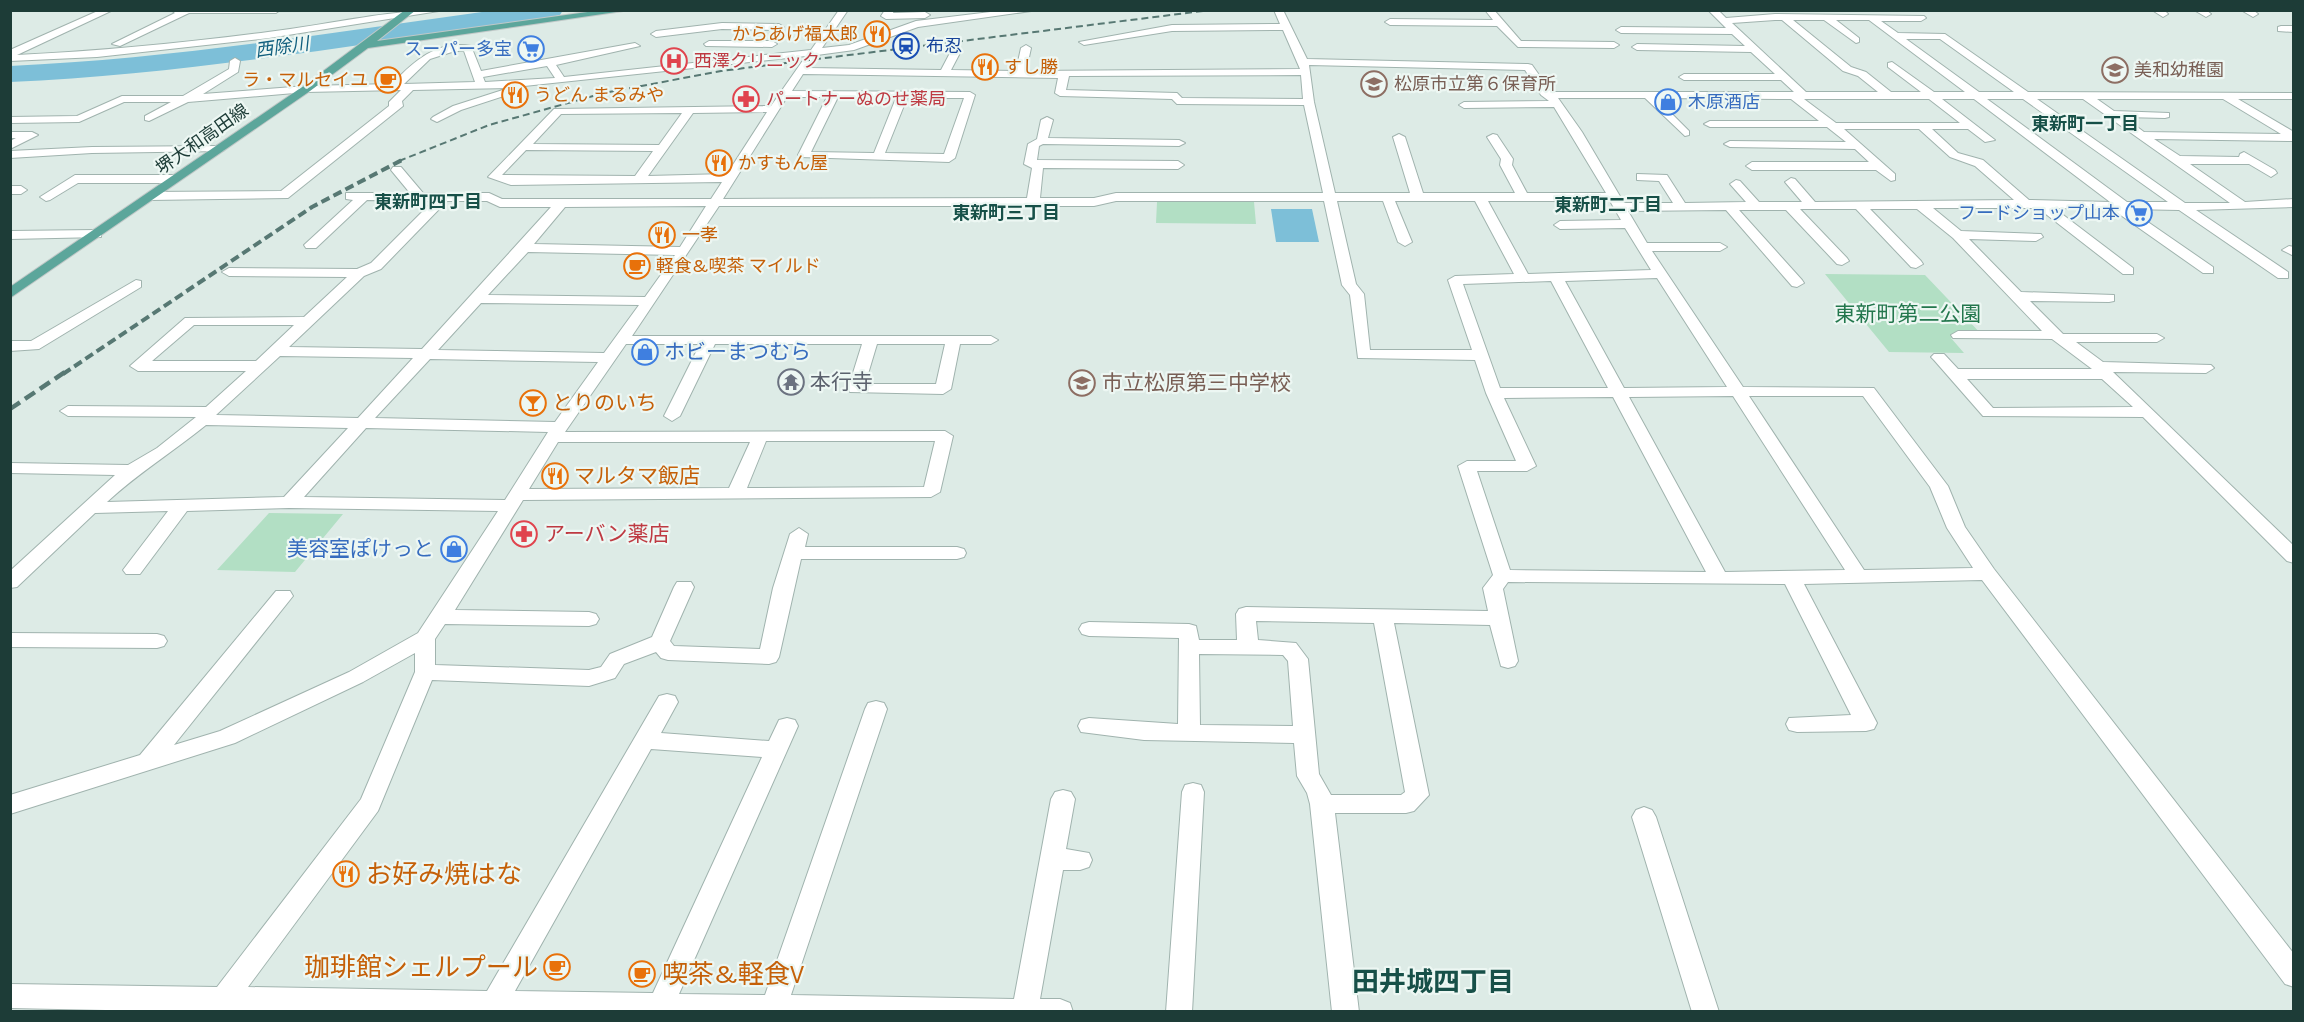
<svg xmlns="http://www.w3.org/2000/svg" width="2304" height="1022" font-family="Karla,'Noto Sans JP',sans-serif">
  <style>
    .green { fill: #b2dfc4 }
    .water { fill: #7dbfd8 }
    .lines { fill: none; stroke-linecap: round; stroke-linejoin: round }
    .river { fill: #7dbfd8; fill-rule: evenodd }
    .minor-casing { stroke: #a0b3ae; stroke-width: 2 }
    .major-casing { stroke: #c0c8c7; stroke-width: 2 }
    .minor { fill: #fff; fill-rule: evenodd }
    .major { fill: #5ca69b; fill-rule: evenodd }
    .rail-far2 { stroke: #577873; stroke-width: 2; stroke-dasharray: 7 4; stroke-linecap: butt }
    .rail-far1 { stroke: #577873; stroke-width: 4; stroke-dasharray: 9 4.5; stroke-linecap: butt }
    .rail { stroke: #577873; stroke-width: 4.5; stroke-dasharray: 12 6; stroke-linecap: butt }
    .labels { text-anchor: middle; stroke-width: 4.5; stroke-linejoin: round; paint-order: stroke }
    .far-food-label { font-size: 18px; fill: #c56008; stroke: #edf7f3; text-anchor: start }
    .far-transit-label { font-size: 18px; fill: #164399; stroke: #edf7f3; text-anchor: start }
    .far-water-label { font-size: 18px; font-style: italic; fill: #115f7e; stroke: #edf7f3 }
    .far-shop-label { font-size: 18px; fill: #366cbe; stroke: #edf7f3; text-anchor: end }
    .far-health-label { font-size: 18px; fill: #be3a42; stroke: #edf7f3; text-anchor: start }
    .far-education-label { font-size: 18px; fill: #785e54; stroke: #edf7f3; text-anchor: start }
    .far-neighbourhood-label { font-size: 18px; font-weight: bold; fill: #175048; stroke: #edf7f3 }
    .far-street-label { font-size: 18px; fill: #1d3c37; stroke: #edf7f3 }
    .park-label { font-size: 21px; fill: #23774d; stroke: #edf7f3 }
    .shop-label { font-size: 21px; fill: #366cbe; stroke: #edf7f3; text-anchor: start }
    .worship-label { font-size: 21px; fill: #5b616d; stroke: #edf7f3; text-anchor: start }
    .education-label { font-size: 21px; fill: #785e54; stroke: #edf7f3; text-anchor: start }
    .food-label { font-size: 21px; fill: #c56008; stroke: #edf7f3; text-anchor: start }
    .health-label { font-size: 21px; fill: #be3a42; stroke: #edf7f3; text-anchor: start }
    .near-food-label { font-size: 26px; fill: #c56008; stroke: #edf7f3; text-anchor: start }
    .near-neighbourhood-label { font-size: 27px; font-weight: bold; fill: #175048; stroke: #edf7f3 }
  </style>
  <rect width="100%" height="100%" fill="#ddebe6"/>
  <path class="green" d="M1157 202H1254L1256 224 1156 223Z
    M1825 274 1925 275 1985 338H1951L1964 353 1889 352Z
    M269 513 343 514 295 572 217 570Z"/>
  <path class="water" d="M1271 209H1312L1319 242H1276Z"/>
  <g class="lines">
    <path class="river" d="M496 10H563L560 15 552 17C372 42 192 74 10 82V66C173 59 335 32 496 10Z"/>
    <g class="minor-casing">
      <path id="minor" d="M100 10H113L17 55C101 51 184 43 268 32 327 25 386 10 445 10L269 38 97 57 10 61V50Z
        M171 10H280L276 13H189L120 46 112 44 175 13Z
        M839 10H848L822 48 849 45 916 21 1007 10H1038L918 27 854 50 817 55 808 68 941 70 951 51 956 48 961 51 951 70 1016 71 1021 48 1026 45 1031 48 1026 71 1300 69 1283 30 1172 31 1084 45 1079 42 1172 25 1280 24 1274 10H1283L1307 59 1528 64 1532 65 1551 92H1794L1781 80H1684L1679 77 1684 74H1775L1751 52 1637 50 1632 47 1637 44 1745 46 1732 34 1621 33 1616 30 1621 27 1726 28 1708 10H1718L1726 18 1775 14 1924 16 1926 18 1921 21H1881L1898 33 1945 34 2028 92 2294 93V99H2238L2294 132V141L2154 139 2180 156 2239 157 2240 154 2244 152 2275 170 2277 173 2271 177 2249 164H2190L2245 202 2294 199V207L2196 210 2288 272V278H2278L2179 210 2129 209 2213 267V273H2203L2112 209 2054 208 2133 268V274H2123L2038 208H1933L1961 231 2041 234 2043 237 2036 241 1969 239 2021 292 2114 295V301L2109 302 2030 301 2063 334H2157L2164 338 2157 342H2076L2103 362 2211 365 2214 368 2206 373 2113 372 2294 546V563L2287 561 2143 417 1983 416 1934 360 1931 357 1934 354H1944L1958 369H2092L2052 339 1953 338 1951 335 1958 331H2042L1953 238 1917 209H1870L1921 261 1923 264 1916 268 1911 267 1856 209H1800L1847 258 1849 261 1842 265 1837 264 1786 210H1739L1802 280 1804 283 1797 287 1792 286 1726 210 1628 211 1647 243H1720L1727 247 1720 251H1652L1743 387 1874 388 1948 486 1965 527 1994 569 2294 954V987L2285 984 1982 580 1804 584 1877 723 1874 729 1866 731 1797 732 1789 730 1786 724 1789 718 1851 715 1785 584 1508 582 1503 589 1518 661 1515 666 1508 668 1501 666 1490 625 1394 623 1429 795 1414 811 1406 813H1335L1359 1012H1332L1310 804 1307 793 1297 776 1294 743 1144 740 1081 732 1078 726 1081 720 1089 718 1178 724 1179 638 1089 636 1082 634 1079 629 1082 624 1089 622 1189 624 1196 626 1199 640H1237L1236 614 1239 609 1246 607 1488 611 1483 588 1493 575 1458 466 1467 461H1516L1486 393 1475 360 1358 358 1350 295 1342 285 1324 201H1116L1094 206H719L632 336H991L998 340 991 344H960L951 389 943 394 850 392 848 389 862 344H715L680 416 672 421 664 416 700 344H626L565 432 945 431 953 436 940 492 931 497 523 500 455 610 589 612 596 614 599 619 596 624 589 626 445 624 435 639V665L589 670 601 667 610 654 652 637 674 587 677 582H691L694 587 670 641 674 646 760 649 773 588 790 534 799 528 808 534 805 547H957L964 549 966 553 964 557 957 559H801L779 657 776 662 769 664 668 660 661 658 656 652 624 664 615 678 589 686 432 680 378 811 248 987 487 991 659 696 667 694 675 696 678 702 661 733 769 741 779 720 787 718 795 720 798 726 679 994 765 995 865 709 868 703 876 701 884 703 887 709 791 995 1014 999 1051 799 1055 792 1063 790 1071 792 1075 799 1066 849 1089 853 1092 860 1089 867 1080 870H1063L1040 999H1060L1070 1003 1073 1012H201L10 1008V984L217 987 361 799 415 672V653L363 682 235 743 10 814V795L140 755 276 591H290L293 596 174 745 220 731 349 672 418 633 498 511 289 508 187 511 140 574H126L123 570 168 511 95 513 17 587 10 588V571L115 475 10 473V463L128 465 157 448 196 417 68 416 60 411 68 406 206 407 246 371H138L130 366 185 318 304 317 347 277 229 276 222 272 229 268 357 269 371 263 433 201 367 200 316 248H306L304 245 353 200 346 199V193H410L391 170 393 167H401L423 193H489L502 199H711L722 182 511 185 488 177 554 109 771 106 806 56 515 87 516 92 461 110 437 122 431 119 433 117 453 106 509 88 413 90 402 101 403 106 288 198 150 200 144 196 150 192 281 191 389 106V102L401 90 306 92 188 102 149 121 145 120V116L171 102H124L79 122 10 123V117L77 116 122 96H183L229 69 230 61 235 58 240 61 238 72 203 94 306 86 392 84C414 61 437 40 471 46L481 71 635 43 640 46 556 65 564 77 811 50ZM1775 20H1782L1843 71 1858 76 1878 92H1806L1732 23ZM1793 20H1824L1856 43 1859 42V38L1836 20H1869L1965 92H1934L1892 62 1888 63V67L1921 92H1891L1866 72 1851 67ZM1906 39H1940L2014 92H1979ZM455 51H464L475 82 404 84 430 59ZM1309 65 1525 70 1541 95 1549 101 1464 102 1459 105 1464 108 1554 107 1606 193H1527L1512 165 1513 159 1497 135 1493 134 1487 137 1501 159 1500 165 1515 193H1423L1405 137 1399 134 1393 137 1410 193H1335L1314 102ZM547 66 555 78 485 82 483 77ZM803 74 1058 78 1055 93 1060 96 1172 99 1177 104 1304 105 1323 193H1116L1094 198H1040L1043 168 1178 169 1184 165 1178 161 1037 160 1039 146 1043 144 1179 146 1185 143 1179 140 1048 138 1053 120 1047 117 1041 120 1037 139 1028 144 1024 164 1032 168 1027 198 723 199 787 97H827L798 155 800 157 949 162 955 158 975 95 970 92 792 91ZM1301 75 1303 99 1182 98 1177 93 1066 90 1069 76ZM838 97 896 98 874 153 811 152ZM907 98H964L944 154 885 153ZM1558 98H1645L1685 136 1689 135V131L1656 98 1791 99 1819 121H1710L1704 124 1710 127H1827L1846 142 1730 141 1724 144 1730 147 1855 149 1869 162H1752L1746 166 1752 170H1876L1891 181 1895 180V174L1844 129H1919L1950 157 1975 166 2014 200 1815 202 1795 179 1791 178 1785 182 1802 202H1759L1740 181 1736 180 1730 184 1746 202 1685 203 1667 175 1637 174V180L1659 181 1673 203H1624L1582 132ZM1804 99H1929L1960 123H1836ZM1942 99H1974L2110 202 2029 200 1983 160 1958 153 1932 129H1968L1985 142 1995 140ZM1987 99H2023L2168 202H2127ZM2037 99H2083L2230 203H2185ZM2097 99H2223L2281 134 2144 132 2124 117 2165 118 2169 117V113L2114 111ZM767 112 727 174 648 176 693 113ZM682 113 659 145 533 144 561 114ZM526 150 653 151 635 176 502 175ZM447 201H487L500 207H551L422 349 289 347 364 276 381 269ZM1337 201H1383L1398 242 1405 246 1412 242 1395 201H1475L1514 274 1455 276 1448 280 1472 350H1370L1364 294 1356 284ZM1488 201H1610L1621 220 1560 221 1554 225 1560 229 1625 228 1651 270 1528 274ZM706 206 680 247 534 244 565 207ZM528 252 675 255 645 297 488 295ZM1657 278 1727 387 1624 388 1565 281ZM1551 281 1608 388H1500L1463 284ZM481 303 639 305 604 353 438 350ZM194 325H294L256 361H152ZM877 344H945L936 384H865ZM280 356 413 358 358 418 216 415ZM430 359 598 362 555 422 375 418ZM1967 379H2102L2133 407 1993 408ZM1733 396 1845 570 1725 572 1629 397ZM1749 396H1863L1930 487 1947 528 1973 568 1864 570ZM1613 397 1706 572 1510 570 1477 471H1527L1536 466 1504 398ZM206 425 348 428 284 497 107 502C138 473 173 452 206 425ZM366 428 548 432 505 500 304 497ZM766 441H935L924 487 747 488ZM558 442H750L729 488 529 489ZM1256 621 1374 623 1405 792 1401 795H1331L1319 774 1308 659 1296 643 1258 640ZM1199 654 1283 655 1288 661 1293 726 1200 725ZM651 749 762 757 653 993 515 991Z
        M885 10H894L893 13 925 12 930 15 925 18 886 19 881 16Z
        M1485 10H1494L1521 41 1614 42 1619 45 1614 48 1518 47 1497 26 1390 25 1385 22 1390 19 1493 20Z
        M2152 10H2164L2168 14 2163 17Z
        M2194 10H2206L2211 14 2206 17Z
        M2241 10H2253L2258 14 2253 17Z
        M722 23 779 24 784 27 779 30 722 29 656 37 651 34 656 31Z
        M2281 26H2294V32L2278 31V27Z
        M709 41H772L777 44 772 47 706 46 704 44Z
        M10 132H32L38 135 10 149V141L16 138H10Z
        M219 146 225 149 223 151 92 153 10 158V151L92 147Z
        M75 175H174L180 179 174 183H78L50 200 46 201 40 197Z
        M10 186H21L27 190 21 194H10Z
        M96 230 101 231V237L10 239V231Z
        M2289 246 2294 247V256L2282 250Z
        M136 280 141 281V287L39 349 10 351V341H31Z
        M10 633 157 634 164 636 167 641 164 646 157 648 10 647Z
        M1193 783 1201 785 1204 792 1192 1012H1166L1182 792 1185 785Z
        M1644 807 1652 810 1656 817 1719 1012H1692L1632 817 1636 810Z"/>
    </g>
    <g class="major-casing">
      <path id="major" d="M405 10H416L377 41 602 10H630L368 48 310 91 10 298V287L302 87Z"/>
    </g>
    <use href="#minor" class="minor"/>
    <use href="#major" class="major"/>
    <path class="rail-far2" d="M399 161 489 125 604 93 721 71 1211 10"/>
    <path class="rail-far1" d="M63 374 312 207 402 160"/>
    <path class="rail" d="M10 409 65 372"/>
  </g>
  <defs>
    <g id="restaurant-ring" transform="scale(1.35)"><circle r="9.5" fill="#edf7f3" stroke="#e8710a" stroke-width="1.5"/><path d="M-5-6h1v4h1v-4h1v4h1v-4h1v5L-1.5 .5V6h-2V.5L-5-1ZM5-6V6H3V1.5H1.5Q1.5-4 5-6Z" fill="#e8710a"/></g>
    <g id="station-ring" transform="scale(1.35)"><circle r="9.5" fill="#edf7f3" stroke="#1a4fb4" stroke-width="1.5"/><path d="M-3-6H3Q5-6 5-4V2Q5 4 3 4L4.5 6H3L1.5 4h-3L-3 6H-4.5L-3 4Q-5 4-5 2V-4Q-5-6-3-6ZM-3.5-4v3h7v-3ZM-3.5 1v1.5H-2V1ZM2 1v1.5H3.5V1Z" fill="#1a4fb4"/></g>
    <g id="supermarket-ring" transform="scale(1.35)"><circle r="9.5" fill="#edf7f3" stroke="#3f7fe0" stroke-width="1.5"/><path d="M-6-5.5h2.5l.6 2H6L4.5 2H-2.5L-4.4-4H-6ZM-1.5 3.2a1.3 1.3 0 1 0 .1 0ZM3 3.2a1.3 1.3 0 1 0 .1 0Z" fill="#3f7fe0"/></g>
    <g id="hospital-ring" transform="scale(1.35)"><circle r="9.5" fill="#edf7f3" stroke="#e0444e" stroke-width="1.5"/><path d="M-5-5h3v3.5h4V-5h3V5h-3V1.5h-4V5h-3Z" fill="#e0444e"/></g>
    <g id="school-ring" transform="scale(1.35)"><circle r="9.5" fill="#edf7f3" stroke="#8d6e63" stroke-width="1.5"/><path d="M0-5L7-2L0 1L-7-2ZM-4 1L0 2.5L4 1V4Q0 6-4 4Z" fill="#8d6e63"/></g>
    <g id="cafe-ring" transform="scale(1.35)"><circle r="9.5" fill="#edf7f3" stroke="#e8710a" stroke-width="1.5"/><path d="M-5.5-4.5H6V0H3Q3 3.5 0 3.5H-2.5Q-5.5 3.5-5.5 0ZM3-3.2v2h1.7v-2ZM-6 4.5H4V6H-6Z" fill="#e8710a"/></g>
    <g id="pharmacy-ring" transform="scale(1.35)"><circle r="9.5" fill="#edf7f3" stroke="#e0444e" stroke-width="1.5"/><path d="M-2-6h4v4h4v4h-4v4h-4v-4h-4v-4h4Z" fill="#e0444e"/></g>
    <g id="shop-ring" transform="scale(1.35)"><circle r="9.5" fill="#edf7f3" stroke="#3f7fe0" stroke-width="1.5"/><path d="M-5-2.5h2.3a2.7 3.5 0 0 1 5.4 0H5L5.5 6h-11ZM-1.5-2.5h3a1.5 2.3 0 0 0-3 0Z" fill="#3f7fe0"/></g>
    <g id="temple-ring" transform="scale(1.35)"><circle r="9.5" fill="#edf7f3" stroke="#6b7280" stroke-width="1.5"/><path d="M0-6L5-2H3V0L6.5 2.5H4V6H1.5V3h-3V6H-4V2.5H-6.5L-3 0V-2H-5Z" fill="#6b7280"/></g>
    <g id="bar-ring" transform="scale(1.35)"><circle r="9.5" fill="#edf7f3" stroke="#e8710a" stroke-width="1.5"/><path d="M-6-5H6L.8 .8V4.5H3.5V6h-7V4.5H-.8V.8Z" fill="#e8710a"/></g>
  </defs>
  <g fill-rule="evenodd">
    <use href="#restaurant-ring" x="877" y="34"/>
    <use href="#station-ring" x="906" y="46"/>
    <use href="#supermarket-ring" x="531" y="49"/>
    <use href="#hospital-ring" x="674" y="61"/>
    <use href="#restaurant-ring" x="985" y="67"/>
    <use href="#school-ring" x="2115" y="70"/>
    <use href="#cafe-ring" x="388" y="80"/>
    <use href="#school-ring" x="1374" y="84"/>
    <use href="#restaurant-ring" x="515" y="95"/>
    <use href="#pharmacy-ring" x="746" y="99"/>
    <use href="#shop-ring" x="1668" y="102"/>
    <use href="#restaurant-ring" x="719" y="163"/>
    <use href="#supermarket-ring" x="2139" y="213"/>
    <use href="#restaurant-ring" x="662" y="235"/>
    <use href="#cafe-ring" x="637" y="266"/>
    <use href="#shop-ring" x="645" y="352"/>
    <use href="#temple-ring" x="791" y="382"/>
    <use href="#school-ring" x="1082" y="383"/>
    <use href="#bar-ring" x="533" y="403"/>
    <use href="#restaurant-ring" x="555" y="476"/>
    <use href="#pharmacy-ring" x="524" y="534"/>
    <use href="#shop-ring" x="454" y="549"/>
    <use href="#restaurant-ring" x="346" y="874"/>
    <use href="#cafe-ring" x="557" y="967"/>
    <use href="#cafe-ring" x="642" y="974"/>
  </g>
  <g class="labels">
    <g class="far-food-label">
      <text x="858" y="40" text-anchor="end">からあげ福太郎</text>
      <text x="1004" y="73">すし勝</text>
      <text x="368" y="86" text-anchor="end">ラ・マルセイユ</text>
      <text x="534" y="101">うどん まるみや</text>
      <text x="738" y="169">かすもん屋</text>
      <text x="682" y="241">一孝</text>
      <text x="656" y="272">軽食&amp;喫茶 マイルド</text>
    </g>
    <g class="far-transit-label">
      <text x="926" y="52">布忍</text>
    </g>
    <g class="far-water-label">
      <text transform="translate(282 47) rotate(-8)" y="6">西除川</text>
    </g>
    <g class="far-shop-label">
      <text x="512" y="55">スーパー多宝</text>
      <text x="1688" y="108" text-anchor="start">木原酒店</text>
      <text x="2120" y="219">フードショップ山本</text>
    </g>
    <g class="far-health-label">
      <text x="694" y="67">西澤クリニック</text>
      <text x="766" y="105">パートナーぬのせ薬局</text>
    </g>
    <g class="far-education-label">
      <text x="2134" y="76">美和幼稚園</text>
      <text x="1394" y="90">松原市立第６保育所</text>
    </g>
    <g class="far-neighbourhood-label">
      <text x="2085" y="130">東新町一丁目</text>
      <text x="428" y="208">東新町四丁目</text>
      <text x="1608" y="211">東新町二丁目</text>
      <text x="1006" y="219">東新町三丁目</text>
    </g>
    <g class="far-street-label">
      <text transform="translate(202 139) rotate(-35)" y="6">堺大和高田線</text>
    </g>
    <g class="park-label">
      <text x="1908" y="321">東新町第二公園</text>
    </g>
    <g class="shop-label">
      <text x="664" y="359">ホビーまつむら</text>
      <text x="434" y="556" text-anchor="end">美容室ぽけっと</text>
    </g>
    <g class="worship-label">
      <text x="810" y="389">本行寺</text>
    </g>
    <g class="education-label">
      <text x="1102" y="390">市立松原第三中学校</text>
    </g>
    <g class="food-label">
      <text x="552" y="410">とりのいち</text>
      <text x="574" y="483">マルタマ飯店</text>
    </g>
    <g class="health-label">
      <text x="544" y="541">アーバン薬店</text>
    </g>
    <g class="near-food-label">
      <text x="366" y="883">お好み焼はな</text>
      <text x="538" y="976" text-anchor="end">珈琲館シェルプール</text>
      <text x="662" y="983">喫茶&amp;軽食V</text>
    </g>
    <g class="near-neighbourhood-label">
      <text x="1433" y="991">田井城四丁目</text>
    </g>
  </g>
  <rect width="2304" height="1022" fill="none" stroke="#1d3c37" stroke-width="24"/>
</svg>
